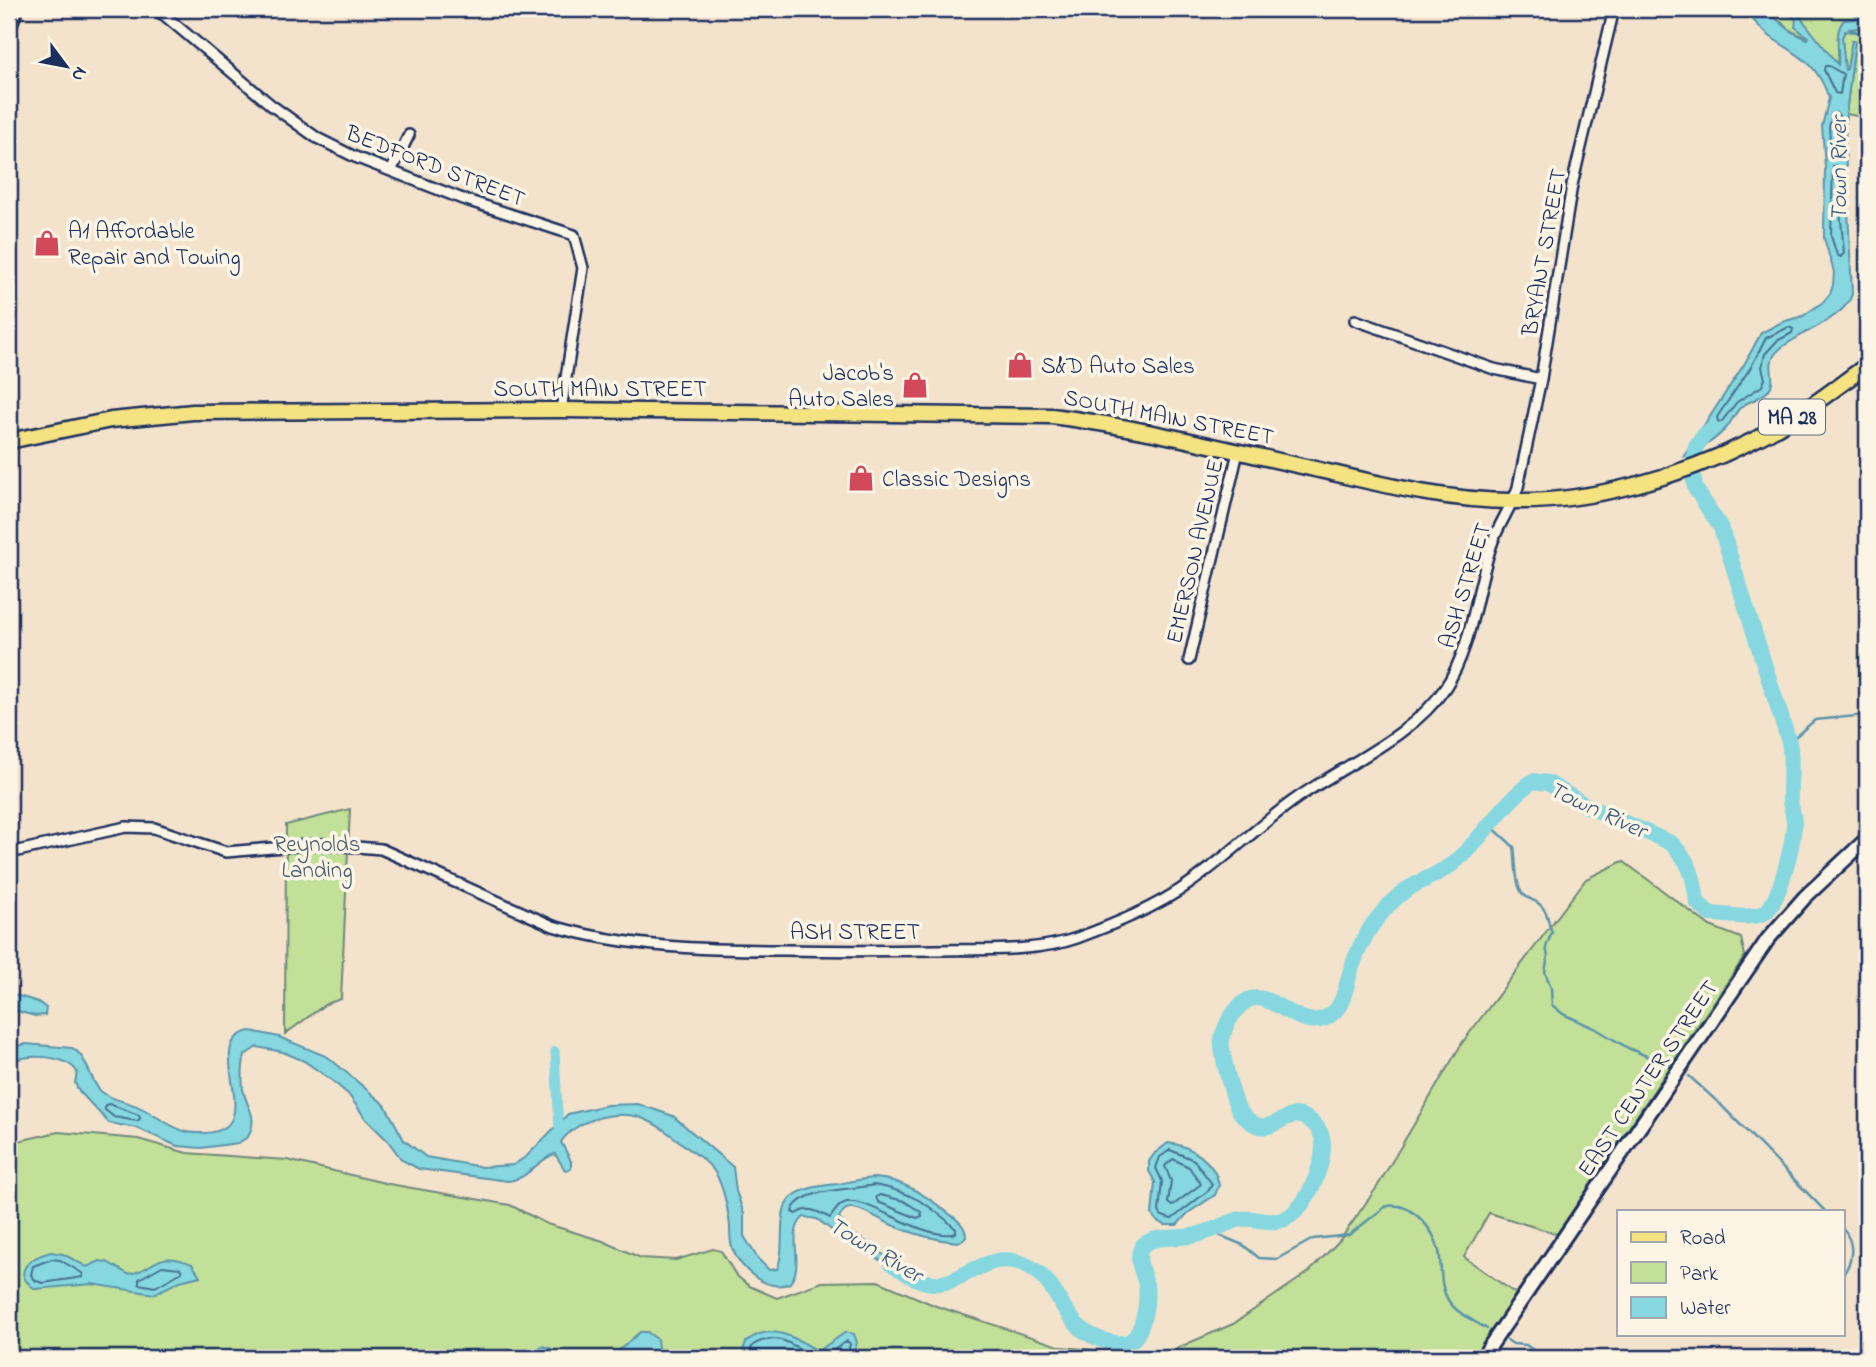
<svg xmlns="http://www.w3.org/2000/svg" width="1876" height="1367" font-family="'Indie Flower',sans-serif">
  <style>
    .green { fill: #c3e098; stroke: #6f887b; stroke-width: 2 }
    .water { fill: #86d7df; stroke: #5b94ab; stroke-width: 2 }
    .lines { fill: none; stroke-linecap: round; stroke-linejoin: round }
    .shore { stroke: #467292; stroke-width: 2 }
    .stream { stroke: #5b94ab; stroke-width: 2.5 }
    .canal { stroke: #86d7df; stroke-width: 9 }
    .river { stroke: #86d7df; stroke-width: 16 }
    .street-casing { stroke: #1b2f5e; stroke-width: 14 }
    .secondary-casing { stroke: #1b2f5e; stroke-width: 18 }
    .primary-casing { stroke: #1b2f5e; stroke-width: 19 }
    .street { stroke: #fcf5e5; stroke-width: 9 }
    .secondary { stroke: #fcf5e5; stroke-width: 12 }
    .primary { stroke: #f5e382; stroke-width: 14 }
    .labels { text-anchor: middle; stroke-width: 7; stroke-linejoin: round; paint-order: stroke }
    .shield { fill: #fcf5e5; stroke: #5e6a86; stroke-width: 2 }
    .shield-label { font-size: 21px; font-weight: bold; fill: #1b2f5e }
    .street-label { font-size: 23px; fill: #1b2f5e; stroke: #fcf5e5 }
    .poi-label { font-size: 23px; fill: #1b2f5e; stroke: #fcf5e5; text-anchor: start }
    .park-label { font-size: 23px; fill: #455b6c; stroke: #fcf5e5 }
    .water-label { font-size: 24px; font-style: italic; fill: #36597e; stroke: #fcf5e5 }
  </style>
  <rect width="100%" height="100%" fill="#f4e3cc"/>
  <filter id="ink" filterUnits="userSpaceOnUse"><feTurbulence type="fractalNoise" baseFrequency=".0143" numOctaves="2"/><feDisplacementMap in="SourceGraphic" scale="14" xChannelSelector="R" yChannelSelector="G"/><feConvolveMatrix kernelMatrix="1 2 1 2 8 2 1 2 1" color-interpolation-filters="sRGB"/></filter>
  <g filter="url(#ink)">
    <path class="green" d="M1765 9H1857L1855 19 1842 22 1837 65 1819 42 1793 32Z
      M1863 9H1867V118L1846 114 1855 41H1852L1847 70H1844L1842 37 1845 31H1857L1847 29 1849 27H1858Z
      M350 809 341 999 326 1004 285 1034 286 825Z
      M1623 861 1710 926 1741 938 1745 956 1557 1234 1489 1213 1464 1257 1516 1294 1473 1358H9V1143L58 1132 138 1139 187 1153 287 1160 389 1184 510 1205 547 1224 603 1241 641 1258 676 1260 713 1249 721 1251 736 1275 749 1286 777 1298 822 1282 878 1281 936 1306 1062 1347 1159 1356 1233 1324 1309 1272 1340 1240 1377 1187 1462 1043 1586 879Z"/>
    <path class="water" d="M1743 9H1764L1792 32 1807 39 1808 37 1795 27 1796 20 1786 9H1794L1838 65C1840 50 1833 33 1844 20L1855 19 1857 9 1863 10 1858 28 1848 29 1860 33 1845 31 1842 37 1845 70 1847 69 1852 40 1855 41 1846 114 1845 147 1852 294C1846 318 1799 333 1781 348 1761 364 1780 377 1768 391 1761 399 1747 401 1740 408 1735 413 1732 420 1728 426 1715 441 1702 448 1684 456L1745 363 1761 333 1782 322 1803 316 1823 302 1830 294 1833 285 1834 272 1824 238 1825 167 1822 126 1829 98C1817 64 1803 58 1775 40 1762 32 1753 19 1743 9Z
      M9 993 38 1002 46 1008 45 1015 35 1016 9 1009Z
      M251 1031 279 1037 328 1057 385 1105 404 1140 426 1157 482 1167 513 1165 527 1156 568 1114 607 1105 638 1104 673 1116 733 1167 736 1191 744 1214V1236L758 1259 769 1270 777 1269C787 1248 775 1210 792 1197 805 1187 822 1186 838 1184 848 1182 867 1178 875 1178 904 1180 925 1195 947 1212 956 1219 966 1225 966 1237L962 1241 958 1242C935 1240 913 1234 892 1225 882 1221 861 1207 851 1208 844 1208 842 1213 839 1218L849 1231 873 1246 908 1275 850 1244 817 1219 804 1217C785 1233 806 1263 790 1283 767 1293 741 1270 732 1248 730 1241 730 1234 730 1226 728 1210 724 1189 716 1174 711 1164 698 1156 689 1149 674 1137 657 1123 639 1117 613 1110 576 1120 561 1142L571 1161V1169L565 1170 555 1154C536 1160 531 1178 508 1181L419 1169 402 1160 388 1141 366 1119 348 1094 330 1079 304 1061 283 1052 257 1047 245 1055C242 1066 242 1077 243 1089 247 1110 259 1115 248 1137L238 1143 201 1148 177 1146 137 1128 109 1123 78 1090 75 1083 77 1072C68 1055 23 1052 9 1064V1048L26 1044 72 1048C86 1055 89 1076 98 1088 106 1098 120 1100 131 1104 150 1110 165 1125 184 1131 189 1133 194 1133 199 1133 276 1135 195 1040 251 1031Z
      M1168 1143C1191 1145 1215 1162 1219 1185L1215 1195 1188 1213 1177 1225H1165L1157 1221 1152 1215 1155 1182 1149 1171V1161L1155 1153Z
      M51 1252 63 1254 87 1267 100 1261 107 1262 128 1274C156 1271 153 1248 192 1264L200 1276 180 1281 154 1294 92 1284 35 1289C9 1271 32 1257 51 1252Z
      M640 1332H647L657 1339 659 1358H610Z
      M846 1332 854 1334 857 1342 853 1358H744L742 1354 746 1342C769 1321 796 1338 818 1351Z
      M542 1346 550 1348 561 1358H535L536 1350Z"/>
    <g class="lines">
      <path class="shore" d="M1825 66H1829L1843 74 1840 94 1835 93 1824 70Z
        M1833 113H1837L1839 116 1838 154 1834 157 1831 154 1829 127Z
        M1833 166H1837L1839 169V198L1844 253 1841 257 1837 255 1831 236Z
        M1789 327 1793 329 1792 333 1777 341 1765 354 1762 367 1765 379 1762 386 1737 402 1722 421 1718 422 1717 417 1751 367 1766 338Z
        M105 1105 109 1104 139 1115 140 1119 137 1121 114 1117 105 1110Z
        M1170 1150 1194 1160 1212 1184 1209 1190 1172 1219 1162 1216 1159 1212 1162 1181 1156 1168 1160 1157Z
        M1173 1159 1189 1167 1201 1184 1172 1206 1168 1203 1171 1181 1165 1166Z
        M874 1185C909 1191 931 1205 956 1229V1233C925 1243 864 1193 844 1203 837 1206 834 1213 830 1218 818 1212 809 1205 796 1214L792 1212C798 1188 853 1190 874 1185Z
        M880 1195 904 1201 921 1212 922 1216 917 1218 878 1202 876 1197Z
        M52 1259 60 1260 82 1273 83 1277 43 1283 36 1281 31 1275 33 1266Z
        M162 1266 180 1268 182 1272 155 1287 139 1284V1279Z
        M750 1358V1351L753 1345C781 1329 794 1349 818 1358L825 1356 847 1341 850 1344 847 1358"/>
      <path class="stream" d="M1789 742 1815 720 1867 715
        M1489 824 1514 847C1516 858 1515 889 1524 895 1532 902 1538 899 1545 911 1549 918 1548 925 1552 932L1546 947 1548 957 1545 972 1551 988 1552 1005 1563 1014 1596 1029 1628 1048 1672 1067
        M1689 1076 1721 1105 1825 1211
        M1843 1229C1855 1243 1853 1260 1843 1275
        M1209 1231 1243 1245 1259 1258 1277 1259 1313 1239 1349 1235 1385 1207C1410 1199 1434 1229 1439 1251 1442 1267 1439 1285 1448 1300 1457 1314 1473 1320 1487 1329
        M1507 1340 1513 1344 1526 1345 1544 1358"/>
      <path class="canal" d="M555 1051 559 1131"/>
      <path class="river" d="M891 1263C905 1272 917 1282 934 1283 963 1286 987 1247 1026 1265 1063 1281 1059 1332 1110 1342 1118 1343 1124 1345 1131 1341 1144 1331 1148 1301 1146 1285 1143 1271 1134 1258 1143 1245 1156 1235 1175 1239 1190 1236 1208 1234 1224 1223 1241 1219 1254 1217 1266 1223 1278 1221 1305 1216 1324 1167 1323 1143 1322 1128 1309 1116 1295 1115 1284 1117 1271 1129 1260 1126 1252 1124 1243 1117 1239 1110 1233 1100 1220 1050 1222 1039 1224 1026 1236 1006 1248 1000 1273 987 1304 1042 1335 1011 1345 1002 1347 979 1352 967 1357 952 1364 937 1373 924 1382 912 1393 899 1406 890 1423 879 1441 874 1456 861 1485 836 1502 803 1533 781L1548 783 1585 805 1671 843C1690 862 1694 875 1697 902L1710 914C1725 914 1749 920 1764 913 1779 906 1794 840 1794 822 1794 815 1791 808 1790 801 1789 781 1793 762 1789 742L1721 528 1695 488 1692 466 1696 446 1706 433"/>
      <g class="street-casing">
        <path id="street" d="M152 9 164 15 271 105 317 138 355 157 460 198 574 235 583 268 561 410
          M9 32 18 9
          M391 171 409 135
          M1355 320 1494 369 1541 379
          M1189 660 1238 452
          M9 853 126 827 154 828 226 852 320 844 381 849 553 926C628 948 707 950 784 950 834 951 884 951 934 950 978 949 1035 953 1077 938 1115 924 1157 907 1190 883 1226 858 1257 827 1293 801 1341 766 1412 738 1445 688 1474 644 1475 589 1493 541 1500 522 1512 506 1518 487L1541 379 1572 185 1614 9"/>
      </g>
      <g class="secondary-casing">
        <path id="secondary" d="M1482 1358 1768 939 1805 897 1867 839"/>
      </g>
      <g class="primary-casing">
        <path id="primary" d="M9 441 111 420 193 412 561 410 1052 416C1146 428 1237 452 1328 472 1389 486 1449 501 1512 501 1591 503 1682 476 1752 441 1793 421 1831 392 1867 365"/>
      </g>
      <use href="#street" class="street"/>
      <use href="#secondary" class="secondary"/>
      <use href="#primary" class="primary"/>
    </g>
  </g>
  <defs>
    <g id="shop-bare" transform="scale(2.1)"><path d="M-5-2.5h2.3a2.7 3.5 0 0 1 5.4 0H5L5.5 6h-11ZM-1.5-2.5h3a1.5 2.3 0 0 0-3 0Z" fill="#d1495b" stroke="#fcf5e5" stroke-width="2.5" paint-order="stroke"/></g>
  </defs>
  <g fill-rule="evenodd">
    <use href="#shop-bare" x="47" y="243"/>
    <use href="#shop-bare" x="1020" y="365"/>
    <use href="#shop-bare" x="915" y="385"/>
    <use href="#shop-bare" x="861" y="478"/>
  </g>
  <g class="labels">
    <rect class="shield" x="1759" y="399.5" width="66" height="35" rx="5"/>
    <g class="shield-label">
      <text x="1792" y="424">MA 28</text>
    </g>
    <g class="street-label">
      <text transform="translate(436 165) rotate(21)" y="8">BEDFORD STREET</text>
      <text transform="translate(1543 252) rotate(-80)" y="8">BRYANT STREET</text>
      <text x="600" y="396">SOUTH MAIN STREET</text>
      <text transform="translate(1169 416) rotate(11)" y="8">SOUTH MAIN STREET</text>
      <text transform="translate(1194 551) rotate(-77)" y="8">EMERSON AVENUE</text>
      <text transform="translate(1464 585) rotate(-73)" y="8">ASH STREET</text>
      <text x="855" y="939">ASH STREET</text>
      <text transform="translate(1647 1078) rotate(-56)" y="8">EAST CENTER STREET</text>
    </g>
    <g class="poi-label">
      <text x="68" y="238">A1 Affordable<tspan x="68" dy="26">Repair and Towing</tspan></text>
      <text x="1041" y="373">S&amp;D Auto Sales</text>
      <text x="894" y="380" text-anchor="end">Jacob's<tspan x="894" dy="26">Auto Sales</tspan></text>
      <text x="882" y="486">Classic Designs</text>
    </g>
    <g class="park-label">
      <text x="317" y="851">Reynolds<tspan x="317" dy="26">Landing</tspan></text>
    </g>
    <g class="water-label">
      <text transform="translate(1838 169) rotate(-90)" y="8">Town River</text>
      <text transform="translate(1598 809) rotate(25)" y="8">Town River</text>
      <text transform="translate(876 1249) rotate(31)" y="8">Town River</text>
    </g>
  </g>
  <rect width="1876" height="1367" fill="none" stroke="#fcf5e5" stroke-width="35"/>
  <rect x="18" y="18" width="1841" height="1332" fill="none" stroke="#1b2f5e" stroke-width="2.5" filter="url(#ink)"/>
  <rect x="1617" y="1210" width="228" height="126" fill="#fcf5e5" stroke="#a2a6af" stroke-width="2"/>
  <rect x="1631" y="1232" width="35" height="10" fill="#f5e382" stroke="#a2a6af" stroke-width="2"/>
  <text x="1680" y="1244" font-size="21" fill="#1b2f5e">Road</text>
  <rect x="1631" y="1262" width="35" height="21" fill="#c3e098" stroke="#a2a6af" stroke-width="2"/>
  <text x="1680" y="1280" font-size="21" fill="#1b2f5e">Park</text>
  <rect x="1631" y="1297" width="35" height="21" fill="#86d7df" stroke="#a2a6af" stroke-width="2"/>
  <text x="1680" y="1314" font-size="21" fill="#1b2f5e">Water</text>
  <g transform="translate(66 66) rotate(122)" stroke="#fcf5e5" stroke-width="5" paint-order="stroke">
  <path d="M0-5L12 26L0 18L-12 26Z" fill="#1b2f5e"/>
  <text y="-10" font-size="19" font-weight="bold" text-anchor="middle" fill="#1b2f5e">N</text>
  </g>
</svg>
